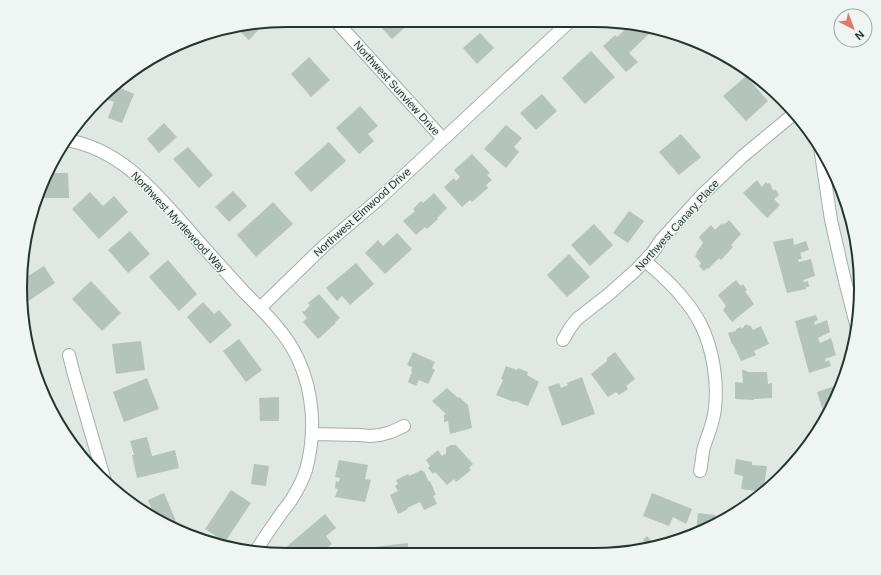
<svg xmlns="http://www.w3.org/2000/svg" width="881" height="575" font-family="Helvetica,sans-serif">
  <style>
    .building { fill: #b4c3bc }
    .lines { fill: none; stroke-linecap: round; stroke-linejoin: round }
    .street-casing { stroke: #a3afa9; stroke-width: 14 }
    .street { stroke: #fff; stroke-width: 12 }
    .labels { text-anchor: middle; stroke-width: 3; stroke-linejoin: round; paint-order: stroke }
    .street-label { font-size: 11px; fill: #22362f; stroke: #eff5f2 }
    .rim { fill: none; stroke: #22362f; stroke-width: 2 }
  </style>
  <rect width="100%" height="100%" fill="#dfe8e3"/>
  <path class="building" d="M384 21H412L392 39 379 25Z
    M632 23 644 27 650 33 629 53 638 62 626 72 603 46 615 35 617 37Z
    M264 24 249 40 236 28 249 26Z
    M480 33 494 48 477 64 463 48Z
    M591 51 615 77 585 104 562 78Z
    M309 57 330 80 311 97 291 74Z
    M746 76 768 101 746 121 723 96Z
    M116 86 134 94 122 123 108 118 114 102 107 99 110 92Z
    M542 94 557 111 536 130 520 113Z
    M360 106 378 126 368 134 374 141 359 154 336 128Z
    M164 123 177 137 159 153 147 139Z
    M506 125 522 138 514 147 519 152 506 168 484 149Z
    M681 134 701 157 679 175 659 152Z
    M329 142 346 161 311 192 294 173Z
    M188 147 213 175 199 188 173 159Z
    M472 154 490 173 487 175 492 180 486 185 488 188 472 202 470 200 462 207 444 187 454 178 456 181 460 177 454 170Z
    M49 173H68L69 198H36Z
    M757 180 762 187 766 182 768 184 769 183 772 186 771 187 774 191 775 189 779 195 774 199 780 205 767 218 743 193Z
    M233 191 247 206 229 222 215 207Z
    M90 192 103 206 114 196 128 212 99 239 72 209Z
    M434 193 447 208 437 218 438 219 427 229 425 227 416 235 403 221 415 211 413 209 421 201 423 203Z
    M273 202 293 224 256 257 237 235Z
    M629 211 644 221 628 243 613 233Z
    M729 220 741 234 731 245 733 247 721 260 719 258 708 269 707 268 704 271 699 266 701 263 695 256 697 254 696 253 703 243 699 237 711 225 715 230 722 223 723 225 724 223 725 224Z
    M594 224 613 245 590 266 571 245Z
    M130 231 150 254 128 273 108 250Z
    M397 233 412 249 385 274 365 253 378 240 383 246Z
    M793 238 794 245 806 241 809 250 800 253 802 259H798L799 262 811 259 815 276 803 280 804 282 808 281 809 287H806V289L787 293 773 242Z
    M569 254 590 277 567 297 547 275Z
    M168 260 197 294 179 311 149 277Z
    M356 263 374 284 350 305 342 296 337 301 326 288Z
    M44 266 55 283 24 304 22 280Z
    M736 280 741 286 743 284 747 290 745 291 754 304 732 322 723 310 726 306 718 295Z
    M91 281 121 313 102 331 72 299Z
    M319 294 340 318 335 322 336 323 318 339 303 322 307 318 302 312 303 311 304 312 310 305 308 303Z
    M203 302 214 314 219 310 232 325 210 344 187 317Z
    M816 315 818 320 814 322 815 325 827 320 830 332 818 338 820 343 831 338 836 355 825 359 826 362 829 360 831 366 809 373 795 321Z
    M747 324 748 326 750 325 753 330 761 326 769 344 754 351 756 355 741 361 733 344H732L728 333 736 331V329L741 327V329L744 327V326Z
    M239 339 262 370 246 382 223 351Z
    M141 341 145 370 116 374 112 344Z
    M413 352 435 362 432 368 435 370 428 384 419 380 416 386 408 382 412 372 411 371 412 367 407 365Z
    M615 352 635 379 626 386 628 389 619 395 616 392 608 397 591 374 607 361V358Z
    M506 366 517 370 518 368 528 372 527 375 539 382 528 406 515 401 514 402 496 395 503 380 501 379Z
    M742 370 747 371V372H767L768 384 772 383V398L754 399V400L735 399V382L743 383Z
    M582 377 595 414 562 426 548 387 559 383 561 388 568 385 567 383Z
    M147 378 159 409 124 422 113 392Z
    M835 386 836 390 840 389 826 420 817 392Z
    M447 388 458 398 459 397 468 405 472 428 450 434 448 421 444 422V415L446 414 432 401Z
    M279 397V421H260L259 398Z
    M147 437 152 456 175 450 179 468 137 478 132 455H134L130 441Z
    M451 445H456L473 464 469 468 471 470 456 482 454 479 447 485 435 472 433 474 428 468 430 466 426 460 438 450 442 456 446 453V448Z
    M736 459 752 462V465L767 466 763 492 741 489 743 476 734 474Z
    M339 460 368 465 365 479 371 480 365 502 335 497 338 489 335 488 336 481 339 482 340 478 335 477Z
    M254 464 269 466 266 486 251 484Z
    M422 470 423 472 424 471 429 482 430 481 436 495 433 496 437 504 424 510 420 502 407 508 408 509 398 514 390 495 398 491 395 486 398 484 396 480 408 474 409 476Z
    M231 490 251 503 225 542 205 529Z
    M164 493 176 521 169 524 154 515 148 500Z
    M652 493 692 509 686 524 673 517 669 526 643 516Z
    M698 513 715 515 716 521 721 522 712 528 702 531H696Z
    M325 514 336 528 326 536 332 544 321 553H290L285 548Z
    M647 536 652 542 658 547 645 549 648 546 643 540Z
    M408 543V548L412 547 419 550V554L375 553 374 547Z"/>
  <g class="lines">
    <g class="street-casing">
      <path id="street" d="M335 20 443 139
        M67 140C121 150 151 188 186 227 205 249 225 271 245 293 264 312 287 334 298 359 314 393 316 434 306 470 303 479 298 489 293 497 290 503 286 507 282 512 273 526 263 538 255 553
        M820 147 831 220 844 277 857 328
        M645 261C658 272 671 283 682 297 689 305 696 315 701 325 713 349 718 382 715 408 714 422 708 434 704 447 702 454 702 463 700 471
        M260 308 325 245 379 199 569 22
        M563 340 570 328 577 319 609 294 636 270 653 252 661 240 703 194 743 156 795 113
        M69 355 73 371 105 481
        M313 434 359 435 370 436 380 435 391 432 404 426"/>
    </g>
    <use href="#street" class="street"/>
  </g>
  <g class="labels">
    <g class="street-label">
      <text transform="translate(397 88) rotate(48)" y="4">Northwest Sunview Drive</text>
      <text transform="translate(362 212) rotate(-42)" y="4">Northwest Elmwood Drive</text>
      <text transform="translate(179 222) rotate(47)" y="4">Northwest Myrtlewood Way</text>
      <text transform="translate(677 225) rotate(-48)" y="4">Northwest Canary Place</text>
    </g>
  </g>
  <path d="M0 0H881V575H0ZM287 27H594A260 260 0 0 1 854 287V288A260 260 0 0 1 594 548H287A260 260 0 0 1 27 288V287A260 260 0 0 1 287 27Z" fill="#eff5f2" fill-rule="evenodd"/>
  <path class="rim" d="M287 27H594A260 260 0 0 1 854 287V288A260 260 0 0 1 594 548H287A260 260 0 0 1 27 288V287A260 260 0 0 1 287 27Z"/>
  <g transform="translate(853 28) rotate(138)"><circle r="19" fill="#eff5f2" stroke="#9da9a4"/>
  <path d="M0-3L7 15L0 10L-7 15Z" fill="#e37962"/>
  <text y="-6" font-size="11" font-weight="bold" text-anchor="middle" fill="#22362f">N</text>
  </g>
</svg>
